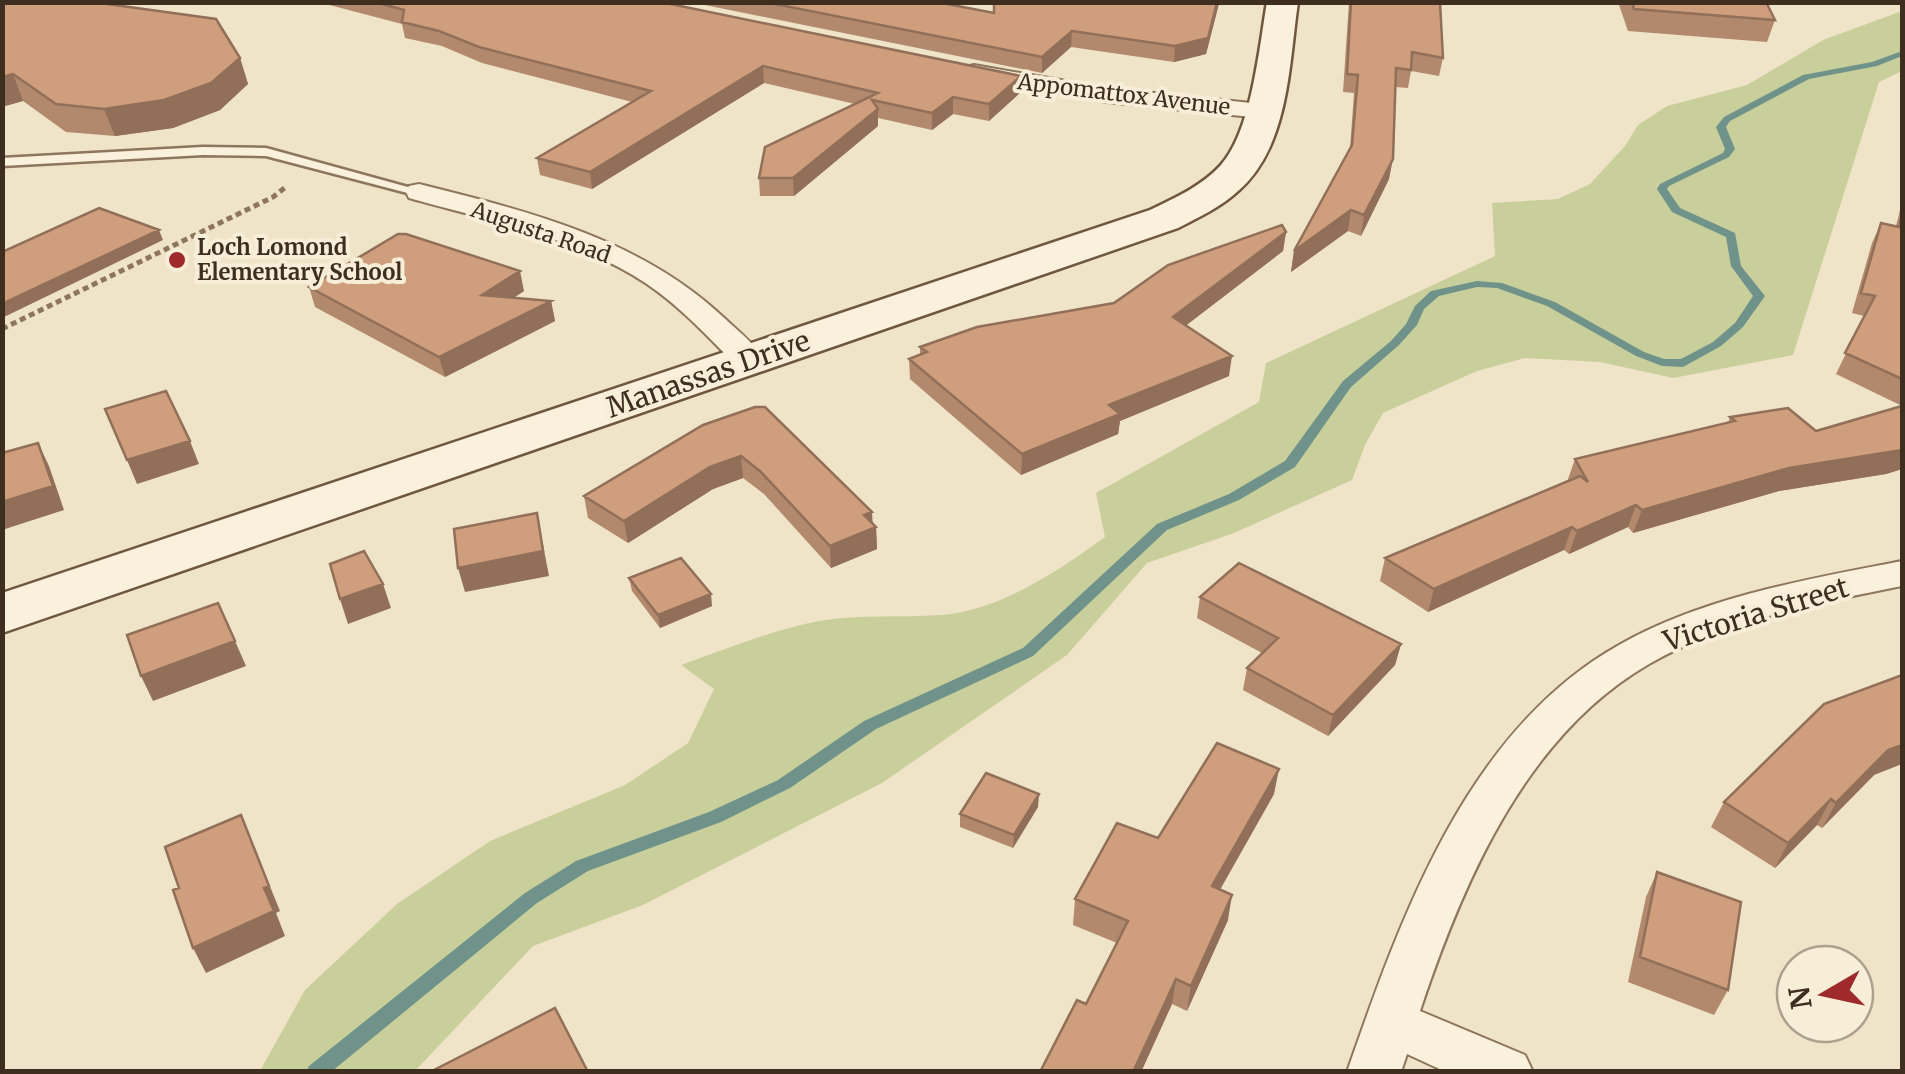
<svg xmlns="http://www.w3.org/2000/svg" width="1905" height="1074" font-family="Merriweather,serif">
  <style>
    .green { fill: #c9cf9b }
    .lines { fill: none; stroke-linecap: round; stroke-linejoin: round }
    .stream { fill: #6f938a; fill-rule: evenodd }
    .lane-casing { stroke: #8d765c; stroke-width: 5 }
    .street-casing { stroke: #8d765c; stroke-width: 4 }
    .secondary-casing { stroke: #6f573f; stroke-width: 5 }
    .path { stroke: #8d765c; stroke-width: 5; stroke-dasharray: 6 4; stroke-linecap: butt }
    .lane { fill: #faf1dc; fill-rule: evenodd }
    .street { fill: #faf1dc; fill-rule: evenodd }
    .secondary { fill: #faf1dc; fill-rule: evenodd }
    .wall { fill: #b2896c }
    .shaded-wall { fill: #916f58 }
    .building { fill: #cf9f7d; stroke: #916f58; stroke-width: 2.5 }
    .poi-dot { fill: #9e2a2b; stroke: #f7eed8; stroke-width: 4 }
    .labels { text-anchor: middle; stroke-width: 8; stroke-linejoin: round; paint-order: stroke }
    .far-street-label { font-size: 22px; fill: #3d2e20; stroke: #f7eed8 }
    .far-poi-label { font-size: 22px; font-weight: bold; fill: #3d2e20; stroke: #f7eed8; text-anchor: start }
    .street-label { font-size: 28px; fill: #3d2e20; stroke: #f7eed8 }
  </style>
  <rect width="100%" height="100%" fill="#f0e4c8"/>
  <path class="green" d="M1902 11V71L1879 82 1793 355 1673 378 1600 362 1525 358 1477 371 1383 413 1365 445 1352 480 1234 533 1147 563 1067 655 882 783 643 905 533 946 415 1071H260L305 990 397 904 490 841 625 785 688 743 714 689 681 665C726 649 772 630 819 621 859 614 901 618 941 615 1001 610 1058 571 1105 537L1096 493 1259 402 1266 363 1495 256 1492 203 1558 199 1590 184 1625 146 1638 125 1667 106 1747 85 1823 40Z"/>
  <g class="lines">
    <path class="stream" d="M1902 51V56L1877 66 1809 79 1730 121 1726 127 1735 149 1729 157 1669 186 1667 189 1680 208 1735 233 1741 266 1765 296 1743 327 1721 346 1683 367 1662 366 1636 356 1547 306 1497 288 1477 287 1439 296 1424 309 1417 325 1399 345 1351 387 1295 467 1239 500 1167 530 1033 656 876 729 790 788 721 822 588 871 537 903 331 1072H306L309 1066 525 893 576 861 709 812 778 780 864 721 1023 648 1157 524 1229 494 1285 461 1343 381 1391 341 1406 324 1415 306 1431 291 1477 281 1502 283 1555 302 1644 352 1664 359H1681L1713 342 1735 323 1753 296 1731 266 1726 237 1672 212 1657 189 1660 184 1723 153 1725 149 1716 127 1724 117 1803 75 1872 62Z"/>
    <g class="lane-casing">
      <path id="lane" d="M203 147 266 148 426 192 419 196 266 156 203 155 2 166V158Z"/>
    </g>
    <g class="street-casing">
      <path id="street" d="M974 65 1106 88 1261 104 1273 111 1261 118 1106 102 966 77 962 72 966 67Z
        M419 184C527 211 638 238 722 316 736 329 754 343 765 360L760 367H738C709 338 681 307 647 284 576 237 490 221 409 198L406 192 409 186Z
        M1902 561V586C1817 603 1726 620 1649 664 1525 736 1463 882 1420 1011L1525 1055 1533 1072H1446L1407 1054 1401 1072H1347C1401 917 1466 731 1619 645 1703 597 1808 579 1902 561Z"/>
    </g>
    <g class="secondary-casing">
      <path id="secondary" d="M1267 2H1298C1289 64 1289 147 1238 191 1221 207 1199 217 1178 228L2 633V593L1150 210C1175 198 1202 186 1221 165 1252 130 1259 48 1267 2Z"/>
    </g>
    <path class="path" d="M2 329 273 197 287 186"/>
    <use href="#lane" class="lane"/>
    <use href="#street" class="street"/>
    <use href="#secondary" class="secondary"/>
  </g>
  <path class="wall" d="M2 2 240 58 248 84 220 110 173 128 115 136 66 132 23 101 5 106 2 104Z
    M318 2H661L1021 92 989 121 953 114 932 130 878 118V126L794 196H760L759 178 855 104 764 83 592 189 540 175 537 158 632 102 482 63 442 46 405 38 402 24Z
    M690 2H937L994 13V2H1219L1206 54 1174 62 1071 47 1042 73Z
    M1349 2H1440L1443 58 1439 76 1411 71 1408 88 1395 87 1389 179 1361 236 1348 231 1291 272 1294 251 1350 149 1354 93 1343 92Z
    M1618 2H1766L1775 20 1767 42 1628 31Z
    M1902 202V406L1836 374 1864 316 1852 313 1872 243 1881 223 1896 226Z
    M1286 232 1283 251 1185 326 1229 376 1120 421 1118 434 1021 475 910 379 909 359 920 355V347L1114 303Z
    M309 287 524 291 513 298 551 301 555 321 445 377 315 307Z
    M1902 406V469L1886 474 1779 491 1633 533 1628 527 1569 554 1564 550 1428 612 1380 581 1385 558 1567 482 1575 459 1728 423 1730 417 1816 431Z
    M703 425 872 523 876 527 877 549 831 568 764 494 743 478 713 489 628 543 588 518 584 496Z
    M629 578 712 606 660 628 632 591Z
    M1200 597 1401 644 1395 665 1328 736 1243 690 1247 668 1262 653 1197 618Z
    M1874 775 1822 828 1817 825 1775 868 1711 827 1724 802Z
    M1274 794 1220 890 1228 920 1187 1011 1172 1004 1141 1072H1040L1086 1004 1117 943 1073 925 1075 899 1158 838Z
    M1038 807 1013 848 960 827V814Z
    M1657 872 1728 990 1714 1015 1628 982 1646 897Z"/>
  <path class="shaded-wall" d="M1217 2H1219V4L1206 54 1174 62 1175 46Z
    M1072 31 1071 47 1042 73V57Z
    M240 58 248 84 220 110 173 128 115 136 104 109Z
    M763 66 764 83 592 189 590 172Z
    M13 74 23 101 5 106 2 100V77Z
    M1021 76V92L989 121V104Z
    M953 97V114L932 130V113Z
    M878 109V126L794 196 793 178Z
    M1393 159 1389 179 1361 236 1364 215Z
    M1351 210 1348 231 1291 272 1294 251Z
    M159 230 163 240 2 318V304Z
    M1286 232 1283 251 1171 337 1173 317Z
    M520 271 524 291 487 315 482 295Z
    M551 301 555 321 445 377 439 357Z
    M1232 356 1229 376 1120 421 1118 434 1021 475 1022 454 1109 405Z
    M190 441 199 464 137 484 127 460Z
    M38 443 49 466 64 510 2 530V502Z
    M1902 450V469L1886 474 1779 491 1633 533 1642 510 1789 468Z
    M741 456 743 478 713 489 628 543 624 521 710 467Z
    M1636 505 1628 527 1569 554 1577 531Z
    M872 512 873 529 876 527 877 549 831 568 830 546 864 515Z
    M537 513 549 576 465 592 458 568Z
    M1572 527 1564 550 1428 612 1434 589Z
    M383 584 391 608 348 624 340 599Z
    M711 594 712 606 660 628 658 615Z
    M235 641 246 666 153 701 141 676Z
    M1401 644 1395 665 1328 736 1333 715Z
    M1902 745V764L1874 775 1822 828 1836 803 1888 750Z
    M1279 769 1274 794 1207 912 1212 886Z
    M1039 794 1038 807 1013 848 1014 835Z
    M1831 799 1817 825 1775 868 1788 843Z
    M241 815 280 911 276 913 285 936 206 973 193 948 264 888Z
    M1232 895 1228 920 1187 1011 1191 986Z
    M1176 979 1172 1004 1141 1072H1133Z"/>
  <path class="building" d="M2 2H93L216 19 240 58 211 83 164 100 104 109 56 104 13 74 2 77Z
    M375 2H661L1021 76 989 104 953 97 932 113 872 100 878 109 793 178H759L765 147 878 93 763 66 590 172 537 158 651 91 479 47 439 31 402 22 404 10Z
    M765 2H937L994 13V2H1217L1208 38 1175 46 1072 31 1042 57Z
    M1351 2H1440L1443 58 1412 52 1411 70 1396 68 1393 159 1364 215 1351 210 1294 251 1352 145 1358 75 1347 74Z
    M1632 2H1766L1775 20 1634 9Z
    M99 208 159 230 2 304V252Z
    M1902 215V379L1845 353 1875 296 1861 293 1881 223 1899 227Z
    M1282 225 1286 232 1173 317 1232 356 1109 405 1120 414 1022 454 909 359 927 352 920 347 977 327 1114 303 1168 265Z
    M398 234H406L520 271 482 295 551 301 439 357 309 287Z
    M166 391 190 441 127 460 105 409Z
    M1902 406V450L1789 468 1642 510 1636 505 1577 531 1572 527 1434 589 1385 558 1580 476 1588 482 1575 459 1735 421 1730 417 1788 408 1816 431Z
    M755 407H765L872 512 864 515 876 527 830 546 761 472 741 456 710 467 624 521 584 496 703 425Z
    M38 443 53 486 2 502V453Z
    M537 513 543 551 458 568 454 529Z
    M364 551 383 584 340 599 330 564Z
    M681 558 711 594 658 615 629 578Z
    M1239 563 1401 644 1333 715 1247 668 1278 638 1200 597Z
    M218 603 235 641 141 676 127 635Z
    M1902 675V745L1888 750 1836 803 1831 799 1788 843 1724 802 1824 704Z
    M1217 743 1279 769 1212 886 1232 895 1191 986 1176 979 1133 1072H1040L1077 1000 1086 1004 1128 921 1075 899 1117 823 1158 838Z
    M986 773 1039 794 1014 835 960 814Z
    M241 815 269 886 264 888 274 911 193 948 173 890 179 888 165 847Z
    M1657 872 1741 902 1728 990 1640 957Z
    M555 1008 588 1072H430Z"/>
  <circle class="poi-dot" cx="177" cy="260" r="10"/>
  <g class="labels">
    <g class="far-street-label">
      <text transform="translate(1124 94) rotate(7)" y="8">Appomattox Avenue</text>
      <text transform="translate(541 232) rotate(19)" y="8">Augusta Road</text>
    </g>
    <g class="far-poi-label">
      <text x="197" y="255">Loch Lomond<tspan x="197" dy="25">Elementary School</tspan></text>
    </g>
    <g class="street-label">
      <text transform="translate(708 374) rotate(-19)" y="10">Manassas Drive</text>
      <text transform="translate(1756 614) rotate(-17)" y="10">Victoria Street</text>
    </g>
  </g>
  <rect width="1905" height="1074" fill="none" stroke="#3d2e20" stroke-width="10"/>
  <g transform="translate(1825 994) rotate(261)"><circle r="48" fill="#f7eed8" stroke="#ada18e" stroke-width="2.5"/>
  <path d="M0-8L18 38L0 25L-18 38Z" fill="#9e2a2b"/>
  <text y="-15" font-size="28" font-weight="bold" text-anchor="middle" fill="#3d2e20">N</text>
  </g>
</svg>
